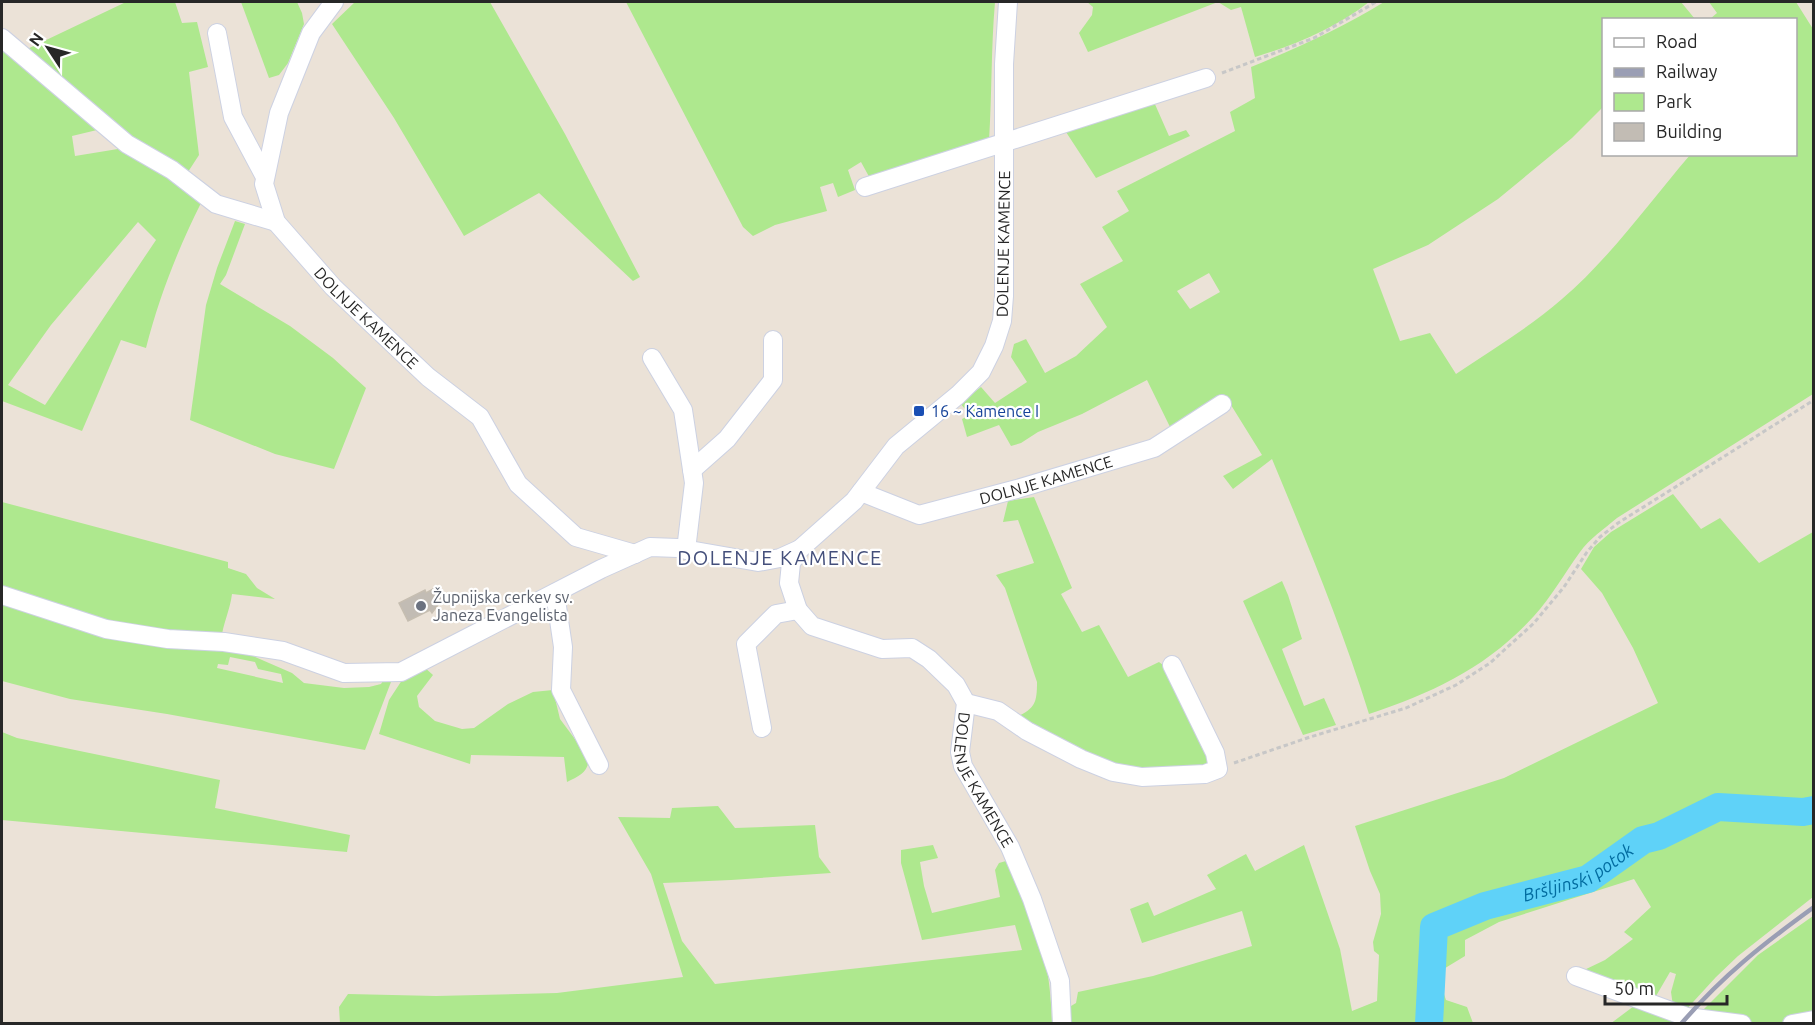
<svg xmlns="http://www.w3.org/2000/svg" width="1815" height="1025" font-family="Ubuntu,sans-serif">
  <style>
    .green { fill: #aee88e; fill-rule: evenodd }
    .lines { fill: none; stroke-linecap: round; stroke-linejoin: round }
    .river { stroke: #5fd2f8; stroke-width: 28 }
    .building { fill: #c2bcb4; stroke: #c6beb1; stroke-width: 1.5 }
    .minor-casing { stroke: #ccd1e2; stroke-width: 20 }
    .path { stroke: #c7c7c7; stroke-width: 3; stroke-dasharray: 4.5 3; stroke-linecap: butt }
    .minor { stroke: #fff; stroke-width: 18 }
    .rail { stroke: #9a9eb4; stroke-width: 4.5 }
    .transit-dot { fill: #1a4fb4; stroke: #fff; stroke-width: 2 }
    .worship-dot { fill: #6b7280; stroke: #fff; stroke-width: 2 }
    .labels { text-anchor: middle; stroke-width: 4.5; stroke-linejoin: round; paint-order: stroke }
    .street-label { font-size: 16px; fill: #272727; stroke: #fff }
    .transit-label { font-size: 16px; fill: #164399; stroke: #fff; text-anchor: start }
    .worship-label { font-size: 16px; fill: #5b616d; stroke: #fff; text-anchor: start }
    .water-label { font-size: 18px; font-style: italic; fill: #026ca0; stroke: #fff }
    .quarter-label { font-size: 20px; letter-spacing: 1.5px; fill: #444f7b; stroke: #fff }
  </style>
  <rect width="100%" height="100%" fill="#ebe2d7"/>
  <path class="green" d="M126 2H144L145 3 175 2 182 23 197 22 208 67 189 72 199 155 186 175 127 138 21 52Z
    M241 2H297L302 13 304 24 288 63 279 75 269 78Z
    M355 2H490L565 134 640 277 633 281 539 193 464 236 394 118 332 24Z
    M626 2H995C991 48 992 94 989 141L872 182 861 162 848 170 855 190 838 197 833 183 820 187 827 211 775 225 753 236 743 227Z
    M1087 2H1369C1336 28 1295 45 1255 57L1241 7 1231 10 1218 2 1088 52 1079 33 1092 15 1093 7Z
    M1384 2H1681L1695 19 1604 20 1603 107 1572 138 1498 199 1428 245 1373 269 1400 341 1430 333 1456 374C1491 350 1529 328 1562 299 1610 258 1649 203 1690 155L1796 154V20L1710 19 1717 13 1709 2H1796L1813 29V394L1617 518C1604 529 1589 539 1580 552 1564 574 1552 596 1534 616 1488 667 1433 693 1369 714 1342 627 1307 543 1272 459L1233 489 1223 476 1262 455 1226 397 1171 429 1147 380 1082 414 1038 432 1021 443 1011 446 999 425 967 437 962 419 970 415 960 403 981 387 995 403 1027 382 1011 357 1014 344 1026 339 1045 373 1076 356 1107 327 1080 284 1123 261 1102 227 1129 211 1117 191 1235 131 1230 112 1255 98 1251 67C1297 48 1342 28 1384 2ZM1209 273 1220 292 1190 309 1177 291Z
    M2 46 97 130 72 136 75 156 124 148 154 164 201 203C178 249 159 297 146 348L121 340 82 431 2 401ZM138 222 156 240 45 405 8 385 51 325Z
    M1154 102 1169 136 1186 130 1190 136 1096 178 1066 132 1102 118Z
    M235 221 245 224 226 275 220 284 290 326 333 358 366 388 334 469 275 454 190 420 206 305 217 268Z
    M1673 494 1701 529 1720 518 1759 563 1813 532V897L1738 956 1716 977 1683 1013 1673 1006 1671 992 1676 974 1670 972 1656 996 1582 971 1605 960 1633 939 1624 932 1651 907 1634 879 1499 922 1465 940V956L1437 973 1446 1000 1467 1007 1473 1023 1067 1024 1066 1009 1076 1003 1078 992 1153 976 1252 946 1242 911 1142 943 1130 909 1148 902 1154 916 1216 889 1207 875 1246 854 1255 871 1304 845 1340 949 1352 1011 1377 1001 1379 955 1374 951 1373 942 1381 914 1380 894 1370 871 1355 826 1504 778 1658 703 1633 648 1602 593 1581 569 1594 547 1611 532Z
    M1034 497 1072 588 1061 594 1082 632 1099 625 1128 677 1159 662 1167 668 1211 757 1207 769 1112 768 1017 717C1035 708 1037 703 1037 682L1005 588 996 575 1034 563 1018 520 1003 522 1008 501Z
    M2 502 228 562V568L246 574 257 588 275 599 232 594C230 609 225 619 222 634L201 636 111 622 2 588Z
    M1282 581 1288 595 1302 639 1282 649 1304 706 1324 698 1336 725 1303 735 1243 601Z
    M2 603 246 653 292 673 304 683 344 688 369 687 381 684 386 676 391 682 365 750 167 714 70 699 2 681ZM230 657 255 662 258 669 281 674 283 683 217 668 218 664 228 665Z
    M424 667 433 675 417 696 419 707 435 721 462 729 474 728 508 704 533 692 553 690 560 719 589 758C588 773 579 776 567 782L564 757 471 755 470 764 379 734 389 700 408 671Z
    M2 732 17 738 220 780 215 808 350 835 347 852 2 820Z
    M718 806 735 828 815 825 819 857 831 873 731 880 663 883 682 941 715 984 1022 950 1015 925 922 940 901 863V850L933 845 938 858 920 862 924 886 932 913 1000 897 995 870 999 863 1006 861C1021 892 1035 924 1044 958 1050 979 1051 1002 1052 1023L340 1024 339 1007 348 994 436 996 557 993 683 977 651 874 618 817 670 818 672 808Z
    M1813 916V1023L1689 1024 1758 955Z
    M1638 1003 1674 1018 1673 1022 1610 1024Z"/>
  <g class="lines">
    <path class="river" id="s1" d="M1429 1024 1434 927 1485 906 1588 879 1643 840 1659 836 1718 807 1803 812 1814 810"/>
  </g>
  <path class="building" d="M433 589 440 591 443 598 432 613 430 610 408 621 399 603 425 590 426 593Z"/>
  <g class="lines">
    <g class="minor-casing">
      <g id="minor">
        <path id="s2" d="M334 2 311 33 279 113 264 184 276 222 333 287 428 377 480 417 518 484 576 537 635 554"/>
        <path id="s3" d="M1008 2 1004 64V296L1002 321 994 346 981 372 958 395 896 446 854 501 800 549 791 563 789 583 798 610 812 626 882 649 912 648 929 659 956 685 966 703 960 752 963 766 1010 847 1032 899 1060 981 1062 1024"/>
        <path d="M217 33 233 117 265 177"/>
        <path d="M2 38 127 144 172 170 216 204 276 222"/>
        <path d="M865 187 1206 78"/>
        <path d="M652 358 683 410 694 483 686 550"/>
        <path d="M692 470 727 439 773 380V340"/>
        <path id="s4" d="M861 492 919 515 1017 489 1154 448 1222 404"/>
        <path d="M555 593 563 647 561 690 599 765"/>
        <path d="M2 595 106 629 168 639 224 642 283 651 344 673 401 672 601 569 650 547 678 548 758 562 780 558 800 549"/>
        <path d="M966 703 998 711 1027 731 1081 759 1113 772 1142 777 1205 774 1218 769 1215 753 1172 665"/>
        <path d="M762 728 746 644 776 614 798 610"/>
        <path d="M1576 976 1687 1017 1742 1024"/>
        <path d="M1792 1024 1814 1020"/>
      </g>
    </g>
    <path class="path" d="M1222 73 1314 38 1376 2
      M1234 763 1310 737 1406 708 1456 685 1490 663 1534 623 1564 587 1587 552 1600 537 1618 523 1814 400"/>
    <use href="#minor" class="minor"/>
    <path class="rail" d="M1681 1024C1722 976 1763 944 1814 907"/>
  </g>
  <rect class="transit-dot" x="913" y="405" width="12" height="12" rx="3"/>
  <circle class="worship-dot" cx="421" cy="606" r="6"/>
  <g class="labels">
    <g class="street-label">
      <text transform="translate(1003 244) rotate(-89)" y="6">DOLENJE KAMENCE</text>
      <text dy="6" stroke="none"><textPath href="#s2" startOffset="369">DOLNJE KAMENCE</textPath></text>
      <text dy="6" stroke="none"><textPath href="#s4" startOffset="194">DOLNJE KAMENCE</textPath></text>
      <text dy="6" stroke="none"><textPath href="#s3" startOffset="980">DOLENJE KAMENCE</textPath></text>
    </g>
    <g class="transit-label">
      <text x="931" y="417">16 ~ Kamence I</text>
    </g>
    <g class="worship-label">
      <text x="433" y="603">Župnijska cerkev sv.<tspan x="433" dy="18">Janeza Evangelista</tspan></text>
    </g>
    <g class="water-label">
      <text dy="6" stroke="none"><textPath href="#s1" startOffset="252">Bršljinski potok</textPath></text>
    </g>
    <g class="quarter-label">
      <text x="780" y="565">DOLENJE KAMENCE</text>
    </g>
  </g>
  <rect width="1815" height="1025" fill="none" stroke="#272727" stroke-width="6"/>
  <rect x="1602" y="18" width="195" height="138" fill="#ffffff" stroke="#a9a9a9" stroke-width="1.5"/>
  <rect x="1614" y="38" width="30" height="9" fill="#ffffff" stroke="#a9a9a9" stroke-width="1.5"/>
  <text x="1656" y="48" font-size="18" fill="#272727">Road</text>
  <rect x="1614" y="68" width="30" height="9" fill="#9a9eb4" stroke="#a9a9a9" stroke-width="1.5"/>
  <text x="1656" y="78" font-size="18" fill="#272727">Railway</text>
  <rect x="1614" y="93" width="30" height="18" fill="#aee88e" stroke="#a9a9a9" stroke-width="1.5"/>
  <text x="1656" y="108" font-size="18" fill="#272727">Park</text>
  <rect x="1614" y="123" width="30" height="18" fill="#c2bcb4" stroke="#a9a9a9" stroke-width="1.5"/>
  <text x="1656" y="138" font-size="18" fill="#272727">Building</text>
  <g transform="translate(48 48) rotate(306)" stroke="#ffffff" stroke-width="4.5" paint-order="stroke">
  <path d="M0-4.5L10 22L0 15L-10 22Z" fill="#272727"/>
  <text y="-9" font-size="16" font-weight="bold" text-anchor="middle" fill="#272727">N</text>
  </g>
  <path d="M1605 995v9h122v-9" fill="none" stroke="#272727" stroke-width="3"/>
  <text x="1614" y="995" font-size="18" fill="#272727" stroke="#ffffff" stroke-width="4.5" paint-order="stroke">50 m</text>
</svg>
